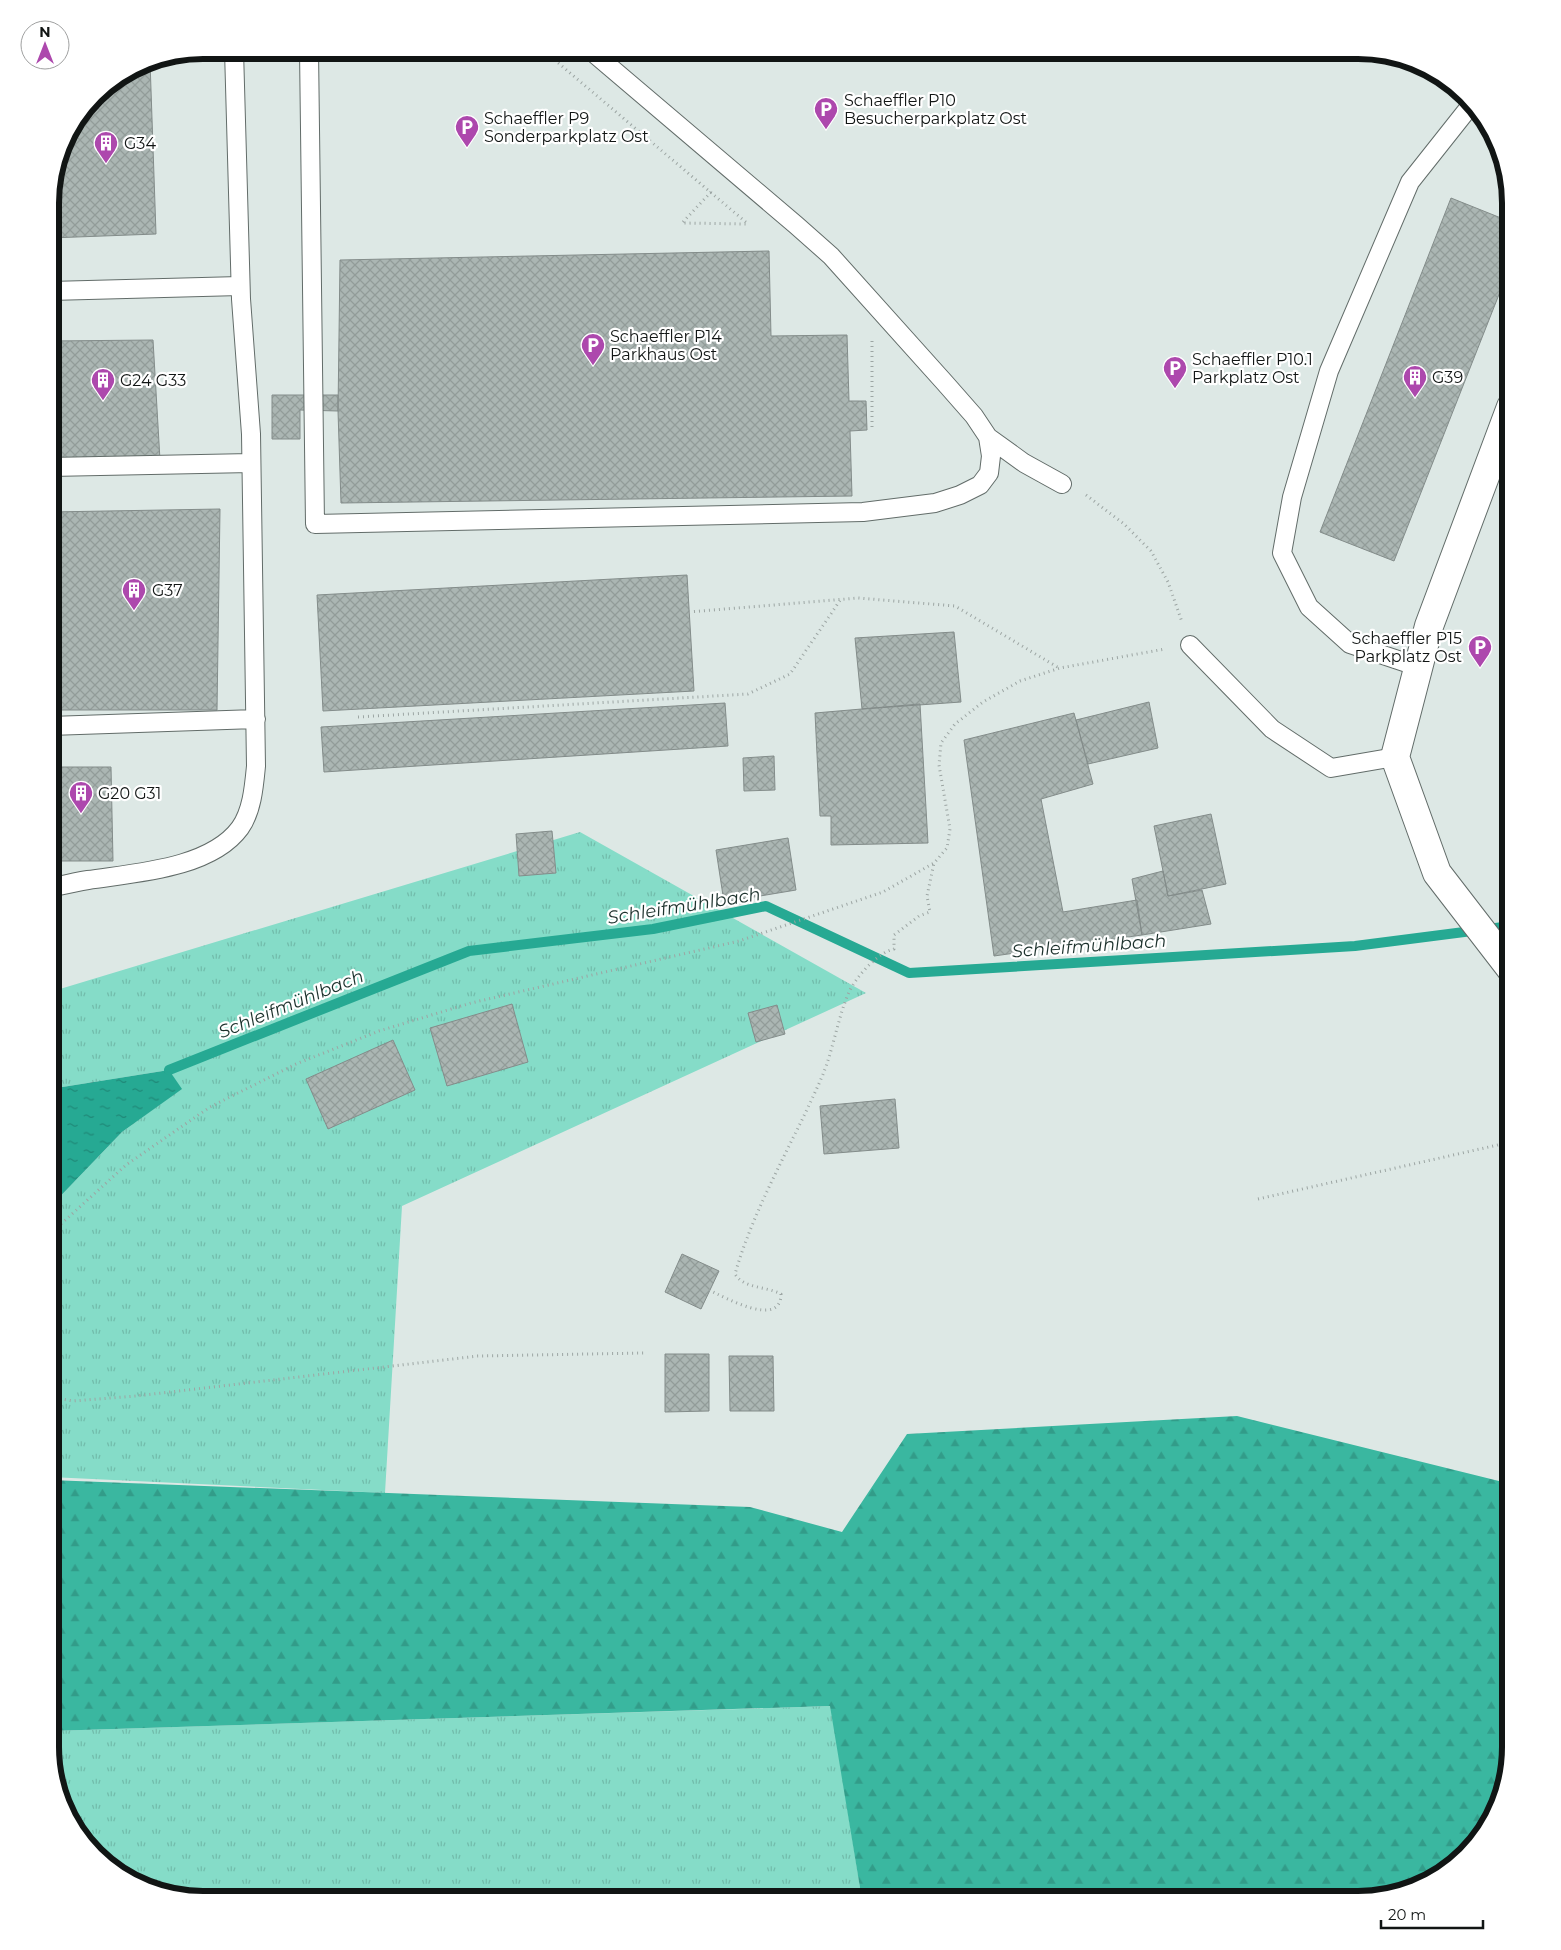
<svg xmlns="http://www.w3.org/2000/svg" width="1561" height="1950" font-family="Montserrat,sans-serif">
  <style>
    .grass { fill: url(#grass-tufts) }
    .forest { fill: url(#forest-firs) }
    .water { fill: url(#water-ripples) }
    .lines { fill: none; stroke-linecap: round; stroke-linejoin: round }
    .stream { stroke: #26a993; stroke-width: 10 }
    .building { fill: url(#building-cross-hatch); stroke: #838c8a }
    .service-casing { stroke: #626c69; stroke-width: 20 }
    .minor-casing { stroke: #626c69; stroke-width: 30 }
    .path { stroke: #9ca5a3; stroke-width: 3; stroke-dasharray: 1 4; stroke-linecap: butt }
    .service { stroke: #fff; stroke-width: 18 }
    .minor { stroke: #fff; stroke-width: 28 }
    .labels { text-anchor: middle; stroke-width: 4.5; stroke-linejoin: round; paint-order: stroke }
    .poi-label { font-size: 16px; fill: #111514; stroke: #fff; text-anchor: start }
    .water-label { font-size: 18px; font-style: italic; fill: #1d322d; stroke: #fff }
    .rim { fill: none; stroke: #111514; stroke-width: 6 }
  </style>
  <defs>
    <pattern id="grass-tufts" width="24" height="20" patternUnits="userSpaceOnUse" patternTransform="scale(1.25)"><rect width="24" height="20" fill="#85dcc8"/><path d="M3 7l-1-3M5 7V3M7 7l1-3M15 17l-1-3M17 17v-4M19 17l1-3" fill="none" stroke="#72bcab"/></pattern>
    <pattern id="forest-firs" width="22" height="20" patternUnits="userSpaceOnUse" patternTransform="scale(1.25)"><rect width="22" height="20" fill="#3ab7a0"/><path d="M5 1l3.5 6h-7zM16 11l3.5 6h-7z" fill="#329c89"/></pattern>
    <pattern id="water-ripples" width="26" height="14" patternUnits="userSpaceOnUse" patternTransform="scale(1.25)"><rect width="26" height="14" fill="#26a993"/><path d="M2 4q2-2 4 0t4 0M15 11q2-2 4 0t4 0" fill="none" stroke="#1f8877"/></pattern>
    <pattern id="building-cross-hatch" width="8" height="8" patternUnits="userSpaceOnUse" patternTransform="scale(1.25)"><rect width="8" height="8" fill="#abb6b3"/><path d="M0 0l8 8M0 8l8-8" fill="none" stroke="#929c99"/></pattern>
  </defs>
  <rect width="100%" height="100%" fill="#dde8e5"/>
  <path class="grass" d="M580 832 866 993 402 1206 385 1493 50 1477V1207L122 1132 181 1089 169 1070 50 1089V992Z
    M831 1706 862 1900H203L135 1884 76 1832 58 1796 50 1747V1731Z"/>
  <path class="forest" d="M1237 1416 1511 1484V1747L1495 1815 1443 1874 1407 1892 1358 1900H862L830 1706 50 1731V1480L750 1507 842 1532 907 1434Z"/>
  <path class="water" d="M169 1070 182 1089 122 1132 50 1207V1089Z"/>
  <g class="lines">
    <path class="stream" d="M169 1070 469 951 653 929 766 906 909 973 1355 946 1511 926"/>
  </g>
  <path class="building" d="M150 61 156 234 50 238V193L66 135 102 88 145 62Z
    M1451 198 1511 222V264L1394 561 1320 532Z
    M769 251 771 336 847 335 849 401H866L867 430 850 431 852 496 341 503 338 411 340 260Z
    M153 340 160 460 50 462V341Z
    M272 395H338V411L300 410V439H272Z
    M220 509 217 710H50V512Z
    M687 575 694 691 323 711 317 595Z
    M954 632 961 702 862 709 855 638Z
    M1149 702 1158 748 1088 764 1076 720Z
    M725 703 728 746 324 772 321 727Z
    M920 704 928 843 831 845V816H820L815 713Z
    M1074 713 1093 784 1041 799 1063 912 1137 900 1142 935 994 956 964 740Z
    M774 756 775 790 744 791 743 758Z
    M50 767H111L113 861H50Z
    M1211 814 1226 884 1168 896 1154 826Z
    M552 831 556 873 519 876 516 834Z
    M788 838 796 890 724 902 716 850Z
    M1163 871 1168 896 1202 890 1211 924 1142 935 1132 879Z
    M512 1004 528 1062 447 1086 430 1028Z
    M777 1005 785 1034 756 1042 748 1013Z
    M393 1040 415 1090 328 1129 306 1079Z
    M895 1099 899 1148 824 1154 820 1106Z
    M682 1254 719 1271 701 1309 665 1292Z
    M665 1354H709V1411L665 1412Z
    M729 1356H773L774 1411H730Z"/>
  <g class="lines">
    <g class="service-casing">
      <path id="service" d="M309 50 315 524 863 512 935 503 960 495 980 485 989 473 991 456 988 437 974 416 945 383 831 256 796 225 590 50
        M50 291 240 286
        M988 437 1024 463 1062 484
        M50 467 251 463
        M1190 645 1272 729 1331 768 1395 757
        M1419 667 1350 644 1309 607 1282 553 1292 497 1329 371 1410 182 1471 105
        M50 726 256 719
        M50 888C63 885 75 882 88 880 133 873 210 869 240 828 252 811 254 787 256 766L251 434 241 299 234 50"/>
    </g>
    <g class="minor-casing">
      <path id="minor" d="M1511 969 1437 873 1395 757 1429 626 1511 407"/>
    </g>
    <path class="path" d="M543 50 748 224
      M711 192 682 223 747 224
      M872 341V430
      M1086 495 1124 524 1151 551 1168 582 1182 622
      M689 612 858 598 955 606 1059 668
      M358 717 748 694 790 674 841 599
      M1258 1199 1511 1142
      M50 1234 126 1165 210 1107 296 1064 379 1031 471 1003 739 941 883 892 934 863 947 848 950 829 939 765 941 743 955 724 983 702 1020 681 1060 668 1165 649
      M709 1290C724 1297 781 1329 781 1294 766 1286 744 1289 735 1274 754 1207 793 1143 821 1079 833 1052 837 1020 849 992 856 977 878 952 894 949V935L919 916 930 912 927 896 934 863
      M50 1397 73 1401 136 1396 478 1356 644 1353"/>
    <use href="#service" class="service"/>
    <use href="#minor" class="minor"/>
  </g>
  <defs>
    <g id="parking-pin" transform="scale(1.25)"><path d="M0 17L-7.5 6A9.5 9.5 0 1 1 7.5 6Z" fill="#ad48ad" stroke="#fff"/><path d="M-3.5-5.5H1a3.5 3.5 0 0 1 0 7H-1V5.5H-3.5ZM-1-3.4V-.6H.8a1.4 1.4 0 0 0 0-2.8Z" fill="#fff"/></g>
    <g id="building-pin" transform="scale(1.25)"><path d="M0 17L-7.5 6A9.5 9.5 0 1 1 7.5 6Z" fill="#ad48ad" stroke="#fff"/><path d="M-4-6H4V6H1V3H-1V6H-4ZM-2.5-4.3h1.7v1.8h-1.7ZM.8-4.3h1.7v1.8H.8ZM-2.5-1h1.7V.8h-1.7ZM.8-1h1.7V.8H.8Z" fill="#fff"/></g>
  </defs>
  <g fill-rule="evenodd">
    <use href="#parking-pin" x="826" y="109"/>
    <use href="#parking-pin" x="467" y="127"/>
    <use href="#building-pin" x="106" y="143"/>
    <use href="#parking-pin" x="593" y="345"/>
    <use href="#parking-pin" x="1175" y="368"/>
    <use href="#building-pin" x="1415" y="377"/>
    <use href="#building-pin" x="103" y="380"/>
    <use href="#building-pin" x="134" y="590"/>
    <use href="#parking-pin" x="1480" y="647"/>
    <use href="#building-pin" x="81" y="793"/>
  </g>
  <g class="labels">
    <g class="poi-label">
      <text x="844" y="106">Schaeffler P10<tspan x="844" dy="18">Besucherparkplatz Ost</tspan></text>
      <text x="484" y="124">Schaeffler P9<tspan x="484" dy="18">Sonderparkplatz Ost</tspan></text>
      <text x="124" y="149">G34</text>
      <text x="610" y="342">Schaeffler P14<tspan x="610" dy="18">Parkhaus Ost</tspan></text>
      <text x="1192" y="365">Schaeffler P10.1<tspan x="1192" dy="18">Parkplatz Ost</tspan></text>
      <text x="1432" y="383">G39</text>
      <text x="120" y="386">G24 G33</text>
      <text x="152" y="596">G37</text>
      <text x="1462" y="644" text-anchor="end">Schaeffler P15<tspan x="1462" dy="18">Parkplatz Ost</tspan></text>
      <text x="98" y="799">G20 G31</text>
    </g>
    <g class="water-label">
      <text transform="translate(684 906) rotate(-9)" y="6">Schleifmühlbach</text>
      <text transform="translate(1089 946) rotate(-4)" y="6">Schleifmühlbach</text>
      <text transform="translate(291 1004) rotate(-22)" y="6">Schleifmühlbach</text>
    </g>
  </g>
  <path d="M0 0H1561V1950H0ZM203 59H1358A144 144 0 0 1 1502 203V1747A144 144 0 0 1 1358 1891H203A144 144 0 0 1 59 1747V203A144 144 0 0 1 203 59Z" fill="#fff" fill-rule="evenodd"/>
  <path class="rim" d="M203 59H1358A144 144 0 0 1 1502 203V1747A144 144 0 0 1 1358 1891H203A144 144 0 0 1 59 1747V203A144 144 0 0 1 203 59Z"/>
  <g transform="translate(45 45)"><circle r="24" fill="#ffffff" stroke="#a0a1a1"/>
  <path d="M0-4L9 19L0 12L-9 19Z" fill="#ad48ad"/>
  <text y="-8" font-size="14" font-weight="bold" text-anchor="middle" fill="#111514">N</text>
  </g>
  <path d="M1381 1920v8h102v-8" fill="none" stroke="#111514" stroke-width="2.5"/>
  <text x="1388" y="1920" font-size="15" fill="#111514" stroke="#ffffff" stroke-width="4" paint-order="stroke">20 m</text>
</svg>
